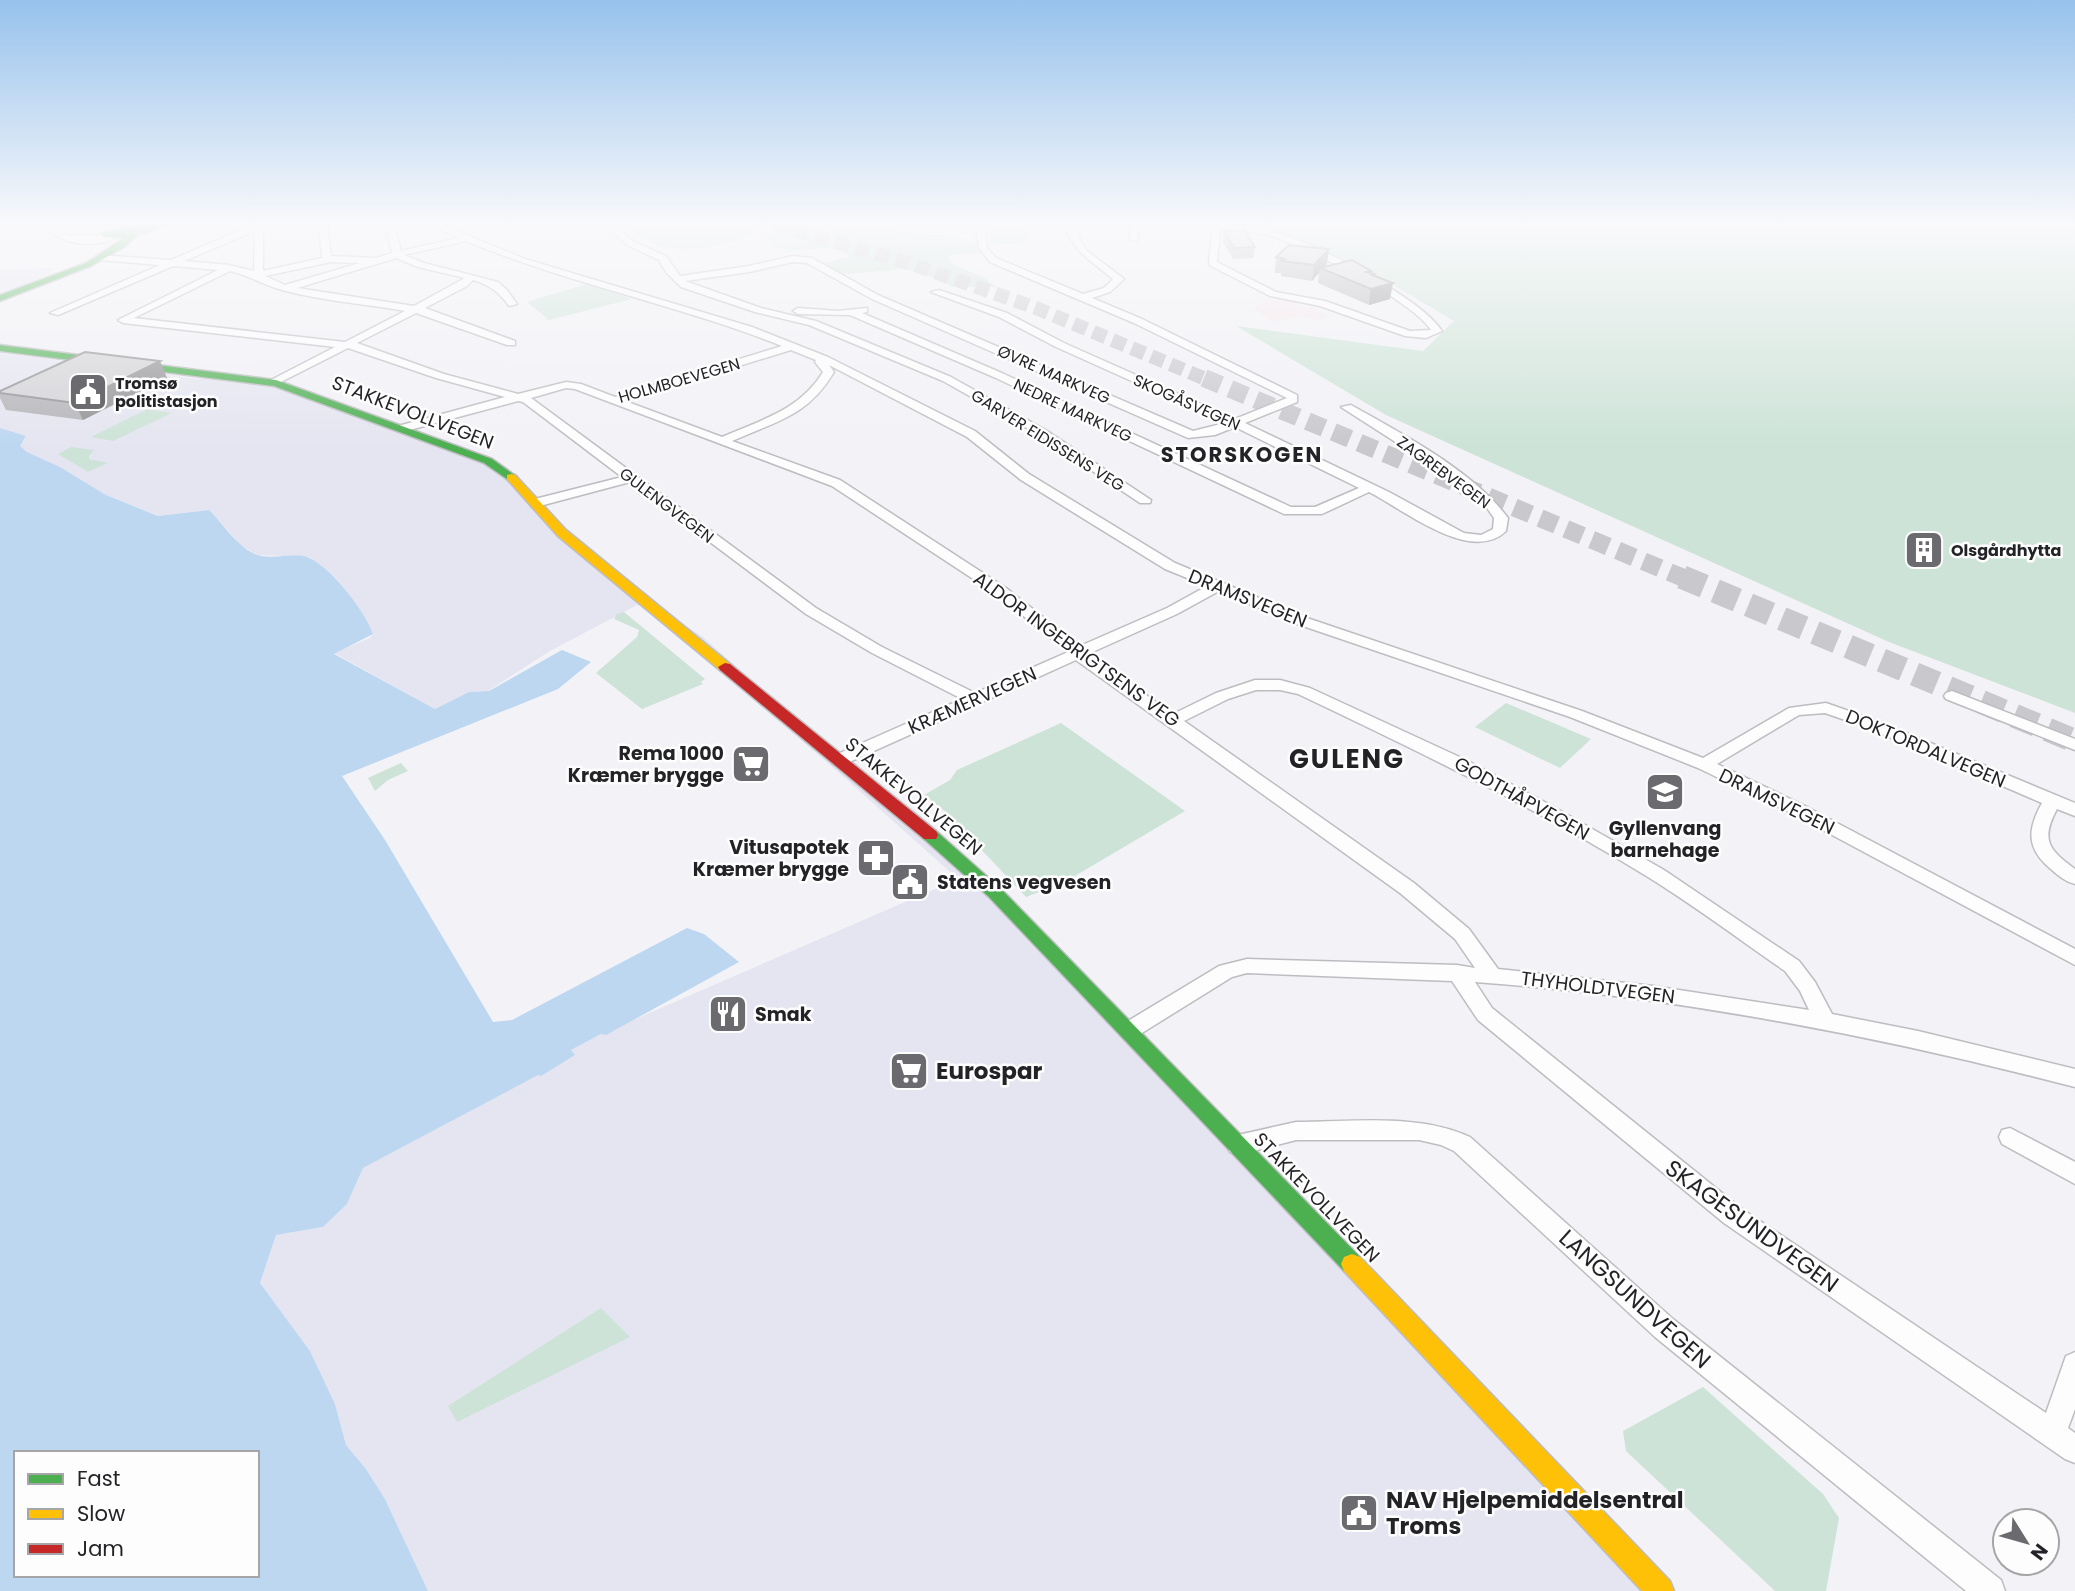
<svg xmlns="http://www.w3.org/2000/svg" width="2075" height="1591" font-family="Poppins,sans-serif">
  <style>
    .built { fill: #e5e5f1 }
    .education { fill: #f6e8ec }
    .green { fill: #cde3d7 }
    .water { fill: #bdd7f1; fill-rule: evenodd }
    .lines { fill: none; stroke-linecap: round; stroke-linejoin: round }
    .primary-tunnel-far2 { stroke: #c9c8cd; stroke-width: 14; stroke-dasharray: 14 7; stroke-linecap: butt }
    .primary-tunnel-far1 { stroke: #c9c8cd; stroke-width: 18; stroke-dasharray: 18 10; stroke-linecap: butt }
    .primary-tunnel { stroke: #c9c8cd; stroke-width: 24; stroke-dasharray: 24 12; stroke-linecap: butt }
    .street-casing { stroke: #bdbdc1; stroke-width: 3 }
    .fast-casing { stroke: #bdbdc1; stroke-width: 3 }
    .slow-casing { stroke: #bdbdc1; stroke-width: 3 }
    .jam-casing { stroke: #bdbdc1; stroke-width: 3 }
    .street { fill: #fdfdfe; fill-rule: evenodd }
    .fast { fill: #4caf50; fill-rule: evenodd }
    .slow { fill: #ffc107; fill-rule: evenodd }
    .jam { fill: #c62828; fill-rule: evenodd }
    .wall { fill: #b5b5b9 }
    .shaded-wall { fill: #949496 }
    .building { fill: #d3d3d7; stroke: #949496; stroke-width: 2 }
    .labels { text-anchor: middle; stroke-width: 5; stroke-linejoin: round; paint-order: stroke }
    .far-street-label { font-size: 16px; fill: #232226; stroke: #fdfdfd }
    .far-poi-label { font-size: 16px; font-weight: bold; fill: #232226; stroke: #fdfdfd; text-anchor: start }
    .street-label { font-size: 19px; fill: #232226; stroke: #fdfdfd }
    .poi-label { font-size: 19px; font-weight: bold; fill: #232226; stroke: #fdfdfd; text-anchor: end }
    .far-district-label { font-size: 21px; font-weight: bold; letter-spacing: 2px; fill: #232226; stroke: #fdfdfd }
    .near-poi-label { font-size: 23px; font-weight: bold; fill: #232226; stroke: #fdfdfd; text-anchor: start }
    .near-street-label { font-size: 23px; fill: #232226; stroke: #fdfdfd }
    .district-label { font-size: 26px; font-weight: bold; letter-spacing: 2px; fill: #232226; stroke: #fdfdfd }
  </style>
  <rect width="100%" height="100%" fill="#f2f2f7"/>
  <path class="built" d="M58 268 37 279 0 296V270Z
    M0 353 198 379 234 378 268 385 509 471 555 522 660 609 703 637 966 873 1655 1591H428L385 1499 366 1469 346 1445 335 1404 310 1351 260 1283 276 1235 323 1227 347 1204 363 1168 575 1055 571 1050 601 1034 958 879 837 771 641 603 550 651 488 691 469 692 435 709 334 653 370 638 373 634 356 605 320 565 309 557 258 555 242 546 209 510 159 516 106 495 60 467 27 452 20 446 26 437 0 428Z"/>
  <path class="education" d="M1272 300 1296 301 1302 308 1311 307 1332 318 1314 320 1300 316 1274 322 1251 308Z"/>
  <path class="green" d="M622 224H762L766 227C733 244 686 258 650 242 640 238 631 230 622 224Z
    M779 224H872L901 233 948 236 983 246 980 253 949 255 951 263 986 279 996 287H954L923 273 903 269 838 275 817 265 849 256C844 253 838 250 833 249 811 246 780 260 764 237Z
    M1211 224H2059L2075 230V713L1889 642 1386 415 1236 326 1423 351 1454 321 1383 279 1300 240 1276 232Z
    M1024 227 1031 243 989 245V230Z
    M587 284 632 299 549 320 527 302Z
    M147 409 172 413 113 441 91 437Z
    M71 447 94 450 89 456V459L108 463 88 472 58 454Z
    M624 612 705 679 701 682 703 684 642 709 596 673 637 637 639 630 614 619 617 614Z
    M1506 703 1591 739 1560 768 1475 727Z
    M1061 723 1185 811 1063 883 1026 897 947 813 924 795 950 780 957 770Z
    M401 763 408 771 388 780 375 791 368 778Z
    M601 1308 630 1337 457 1422 448 1406Z
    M1703 1387 1823 1494 1839 1518 1826 1591H1775L1626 1451 1623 1431Z"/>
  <path class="water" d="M0 428 26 436 20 446 27 452 60 467 106 495 158 516 209 510C223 524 237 546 255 554 268 560 289 554 303 556 326 560 366 612 373 634L334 654 435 709 469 692 489 691 562 650 591 662 558 689 342 776 385 840 493 1022 512 1020 687 928 704 934 739 962 606 1035 601 1034 571 1050 575 1055 541 1076 538 1075 363 1168 347 1204 323 1227 276 1235 260 1283 310 1351 335 1404 346 1445 366 1469 385 1499 428 1591H0ZM16 1453H257V1575H16Z"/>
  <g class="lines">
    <path class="primary-tunnel-far2" d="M775 224 909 263 1036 308 1208 380"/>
    <path class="primary-tunnel-far1" d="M1204 378 1686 579"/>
    <path class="primary-tunnel" d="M1682 577 2075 741"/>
    <g class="street-casing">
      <path id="street" d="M42 224H51L68 236 109 235 113 238C92 250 57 243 42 224Z
        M255 224H263V271L322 258 319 224H327L331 256 376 258 392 253 386 224H394L401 251 458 238 428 224H440L525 259 752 327 828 357 975 431 1029 474 1175 563 1307 618 1582 711 1703 758 1789 708 1826 703 1880 722 2075 803V816L2057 809C2040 840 2049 850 2075 869V884C2066 882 2059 876 2052 870 2026 849 2027 830 2042 803L1868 728 1825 713 1799 715 1717 764 1803 805 2075 949V965L1791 813 1698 768 1570 717 1297 624 1219 591 1177 614 1088 654 1173 714 1216 693 1255 680H1280L1310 688 1466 760 1552 806 1664 870 1799 961 1815 982 1832 1014 1918 1031 2075 1069V1087C1878 1036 1679 997 1475 982L1492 1008 1742 1209 2046 1413 2066 1356 2075 1352V1409L2068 1428 2075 1433V1463L2065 1459 1724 1223 1478 1020 1452 981 1247 973 1232 977 1137 1036 1130 1038 1123 1036 1119 1030 1123 1024 1219 966 1247 959 1457 965 1475 968 1455 939 1400 893 1076 660 845 764H833L831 760 833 756 962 699 872 653 806 614 630 482 536 507 531 506V500L622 477 523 402 518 401 402 432 398 430V426L505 397 436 378 348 348 273 386 268 383 269 381 335 347 123 323 118 320 218 270 173 266 58 315 50 313 160 265 100 260 96 257 97 255 171 260ZM255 231 254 271 229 265 184 261ZM466 241C569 284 679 305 782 346L615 397 581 384 566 382 518 394 444 374 357 343 416 313 507 345H515V341L425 308 467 286 473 280C490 285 499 292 509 306L517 304 507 290 498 282 424 263 404 255ZM396 258 418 267 465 278 414 306 297 288ZM331 262 360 263 285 285 265 276ZM230 271C251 276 265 286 286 291 324 301 366 304 405 311L345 342 134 318ZM791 350 816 360 815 362 823 372C800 410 761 420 722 437L625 401ZM829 365 967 437 1021 480 1165 569 1207 586 1167 608 1080 646 1006 588 840 480 732 441C777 421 808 416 834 372ZM566 388 575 389 832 486 996 594 1068 652 975 693 882 647 816 608 531 398ZM1256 690H1280L1298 694C1418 751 1536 808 1648 877 1695 906 1740 940 1785 971L1800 991 1809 1010 1653 986 1498 969 1469 929 1414 883 1184 721 1228 699Z
        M604 224H613L633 241 666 256 680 276 749 266 793 256 812 258 878 295 1193 431 1225 423 1056 347 999 317 931 292 939 290 1007 313 1064 343 1235 419 1287 398 1134 323 990 262 979 248 976 224H984L987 248 996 258 1083 294 1104 288 1113 279C1090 260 1076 254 1063 224H1071L1086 250 1124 279 1110 292 1092 298 1142 319 1297 395V402L1245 423 1389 492 1464 533 1481 535 1493 529 1494 518 1487 508 1450 477 1341 407 1351 405C1402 434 1472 470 1508 518L1506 531C1471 565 1403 509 1369 492L1322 514H1284L996 378 850 315 798 314 793 311 798 308 838 311 867 308V312L862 313 1004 374 1291 507H1315L1359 488 1235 427 1215 435 1188 438 872 299 807 263 793 262 749 272 685 281 761 308 816 321 951 377 1047 431 1151 500 1150 503H1140L1039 435 943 381 809 325 755 312 681 287 666 272 659 260 627 245Z
        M1131 224H1139L1137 241 1130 239Z
        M1184 224C1211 224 1238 223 1265 229 1307 239 1419 296 1442 331L1426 338 1405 336 1320 306 1270 296 1209 265 1212 228ZM1220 229C1236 230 1253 231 1268 235 1303 245 1413 301 1431 330L1410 331 1325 301 1276 292 1217 262Z
        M1952 691 2075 739V750L1946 699 1944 696 1946 693Z
        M1296 1122C1353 1122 1417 1113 1470 1137L1673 1319 2001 1580 2005 1591H1966L1655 1337 1454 1151 1441 1145 1419 1140H1296L1238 1155 1230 1152 1226 1145 1230 1138 1238 1135Z
        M2010 1128 2075 1162V1184L2002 1144 1999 1137 2002 1130Z"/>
    </g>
    <g class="fast-casing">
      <path id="fast" d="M156 224H169L138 235 124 247 91 266 0 301V295L86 263 124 238 103 237 100 233C121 227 136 230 156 224Z
        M0 345 276 380 492 459 517 477 507 479 484 463 274 386 0 351Z
        M930 830 936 831 1001 889 1360 1257 1363 1264 1360 1271 1352 1274 1344 1271 989 897 924 839 922 835Z"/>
    </g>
    <g class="slow-casing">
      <path id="slow" d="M511 474 515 475 566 530 730 664 732 667 730 670H720L558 536 507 479V475Z
        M1352 1254 1360 1257 1670 1581 1674 1591H1642L1344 1271 1341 1264 1344 1257Z"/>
    </g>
    <g class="jam-casing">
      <path id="jam" d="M725 663 730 664 936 831 938 835 936 839H924L720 670 718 667Z"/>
    </g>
    <use href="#street" class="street"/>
    <use href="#fast" class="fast"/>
    <use href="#slow" class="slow"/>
    <use href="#jam" class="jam"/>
  </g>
  <path class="wall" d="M1224 231 1255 247 1253 258 1233 259 1223 242Z
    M1276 257 1327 264 1324 267 1371 273 1374 274V276L1390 299 1369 305 1318 283 1319 273 1312 281 1281 276V273H1275Z
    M167 378 83 420 6 410 0 398V391Z"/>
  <path class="shaded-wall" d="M1329 249 1327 264 1322 269 1320 268 1319 273 1312 281 1314 265Z
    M1374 274 1372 289 1393 283 1390 299 1369 305 1372 275Z
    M160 361 167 378 83 420 75 403Z"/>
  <path class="building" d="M1244 230 1255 247 1234 248 1224 231Z
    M1289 245 1329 249 1314 265 1282 261 1285 259 1276 257Z
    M1352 260 1371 271 1367 272 1374 274 1372 275 1393 283 1371 289 1320 268Z
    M85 352 160 361 75 403 0 393V391Z"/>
  <linearGradient id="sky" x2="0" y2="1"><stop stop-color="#97c2ec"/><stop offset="0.5" stop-color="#f9f9fb"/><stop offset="1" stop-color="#f9f9fb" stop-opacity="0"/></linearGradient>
  <rect width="2075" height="447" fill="url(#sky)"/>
  <defs>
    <g id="civic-square" transform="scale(2.0125)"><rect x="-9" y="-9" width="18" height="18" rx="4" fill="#6b6b6f" stroke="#fdfdfd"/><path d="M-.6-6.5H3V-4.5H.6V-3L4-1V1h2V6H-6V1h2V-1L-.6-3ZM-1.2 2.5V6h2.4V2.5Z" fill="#fff"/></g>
    <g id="building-square" transform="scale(2.0125)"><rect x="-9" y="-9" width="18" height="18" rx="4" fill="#6b6b6f" stroke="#fdfdfd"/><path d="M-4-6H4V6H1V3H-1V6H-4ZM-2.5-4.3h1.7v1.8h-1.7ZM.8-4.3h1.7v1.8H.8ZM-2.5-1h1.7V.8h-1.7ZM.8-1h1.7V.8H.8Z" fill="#fff"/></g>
    <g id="supermarket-square" transform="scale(2.0125)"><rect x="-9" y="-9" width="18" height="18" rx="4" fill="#6b6b6f" stroke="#fdfdfd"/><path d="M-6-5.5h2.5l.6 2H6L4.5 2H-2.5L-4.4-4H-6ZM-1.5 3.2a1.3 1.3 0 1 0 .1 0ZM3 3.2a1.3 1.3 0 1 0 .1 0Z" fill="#fff"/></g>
    <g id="school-square" transform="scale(2.0125)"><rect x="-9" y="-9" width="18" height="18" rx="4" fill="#6b6b6f" stroke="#fdfdfd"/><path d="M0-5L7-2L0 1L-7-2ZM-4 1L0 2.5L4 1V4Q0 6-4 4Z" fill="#fff"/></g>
    <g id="pharmacy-square" transform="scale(2.0125)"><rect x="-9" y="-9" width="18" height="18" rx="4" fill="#6b6b6f" stroke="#fdfdfd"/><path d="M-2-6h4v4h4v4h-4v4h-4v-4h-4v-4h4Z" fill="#fff"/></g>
    <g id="restaurant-square" transform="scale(2.0125)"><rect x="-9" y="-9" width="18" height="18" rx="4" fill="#6b6b6f" stroke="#fdfdfd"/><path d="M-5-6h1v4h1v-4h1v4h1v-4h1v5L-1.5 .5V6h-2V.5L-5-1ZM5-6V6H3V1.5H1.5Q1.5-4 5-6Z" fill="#fff"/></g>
  </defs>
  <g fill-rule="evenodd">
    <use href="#civic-square" x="88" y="392"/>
    <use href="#building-square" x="1924" y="550"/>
    <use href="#supermarket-square" x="751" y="764"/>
    <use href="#school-square" x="1665" y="792"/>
    <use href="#pharmacy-square" x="876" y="858"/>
    <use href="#civic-square" x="910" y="882"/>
    <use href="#restaurant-square" x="728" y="1014"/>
    <use href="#supermarket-square" x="909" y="1071"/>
    <use href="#civic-square" x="1359" y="1513"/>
  </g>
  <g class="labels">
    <g class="far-street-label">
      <text transform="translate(1054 374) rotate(24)" y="6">ØVRE MARKVEG</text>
      <text transform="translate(679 380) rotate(-16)" y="6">HOLMBOEVEGEN</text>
      <text transform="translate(1187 402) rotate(24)" y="6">SKOGÅSVEGEN</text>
      <text transform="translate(1073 410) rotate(25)" y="6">NEDRE MARKVEG</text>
      <text transform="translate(1048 440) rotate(32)" y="6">GARVER EIDISSENS VEG</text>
      <text transform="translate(1444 472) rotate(36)" y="6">ZAGREBVEGEN</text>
      <text transform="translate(667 505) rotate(37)" y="6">GULENGVEGEN</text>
    </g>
    <g class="far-poi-label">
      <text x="115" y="389">Tromsø<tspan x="115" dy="18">politistasjon</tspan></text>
      <text x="1951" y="556">Olsgårdhytta</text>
    </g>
    <g class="street-label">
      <text transform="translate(413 412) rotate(21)" y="7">STAKKEVOLLVEGEN</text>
      <text transform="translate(1248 598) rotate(22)" y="7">DRAMSVEGEN</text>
      <text transform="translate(1077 649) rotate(36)" y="7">ALDOR INGEBRIGTSENS VEG</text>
      <text transform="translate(972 700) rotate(-24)" y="7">KRÆMERVEGEN</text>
      <text transform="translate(1926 748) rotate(23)" y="7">DOKTORDALVEGEN</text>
      <text transform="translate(914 796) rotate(40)" y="7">STAKKEVOLLVEGEN</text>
      <text transform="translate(1522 798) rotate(29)" y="7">GODTHÅPVEGEN</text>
      <text transform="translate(1777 801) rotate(26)" y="7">DRAMSVEGEN</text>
      <text transform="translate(1598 987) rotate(7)" y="7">THYHOLDTVEGEN</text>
      <text transform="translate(1317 1197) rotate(46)" y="7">STAKKEVOLLVEGEN</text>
    </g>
    <g class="poi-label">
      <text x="724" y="760">Rema 1000<tspan x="724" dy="22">Kræmer brygge</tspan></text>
      <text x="1665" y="835" text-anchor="middle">Gyllenvang<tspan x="1665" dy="22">barnehage</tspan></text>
      <text x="849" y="854">Vitusapotek<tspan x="849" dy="22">Kræmer brygge</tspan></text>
      <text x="937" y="889" text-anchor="start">Statens vegvesen</text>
      <text x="755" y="1021" text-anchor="start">Smak</text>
    </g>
    <g class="far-district-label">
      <text x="1242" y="462">STORSKOGEN</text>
    </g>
    <g class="near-poi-label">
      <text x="936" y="1079">Eurospar</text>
      <text x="1386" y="1508">NAV Hjelpemiddelsentral<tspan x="1386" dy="26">Troms</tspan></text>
    </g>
    <g class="near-street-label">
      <text transform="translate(1752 1226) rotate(36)" y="8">SKAGESUNDVEGEN</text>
      <text transform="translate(1635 1299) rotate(42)" y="8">LANGSUNDVEGEN</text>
    </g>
    <g class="district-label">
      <text x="1347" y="768">GULENG</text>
    </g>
  </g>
  <rect x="14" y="1451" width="245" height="126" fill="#fdfdfd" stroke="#a6a5a7" stroke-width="2"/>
  <rect x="28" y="1474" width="35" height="10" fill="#4caf50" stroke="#a6a5a7" stroke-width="2"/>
  <text x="77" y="1486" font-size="21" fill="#232226">Fast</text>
  <rect x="28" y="1509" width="35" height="10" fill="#ffc107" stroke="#a6a5a7" stroke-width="2"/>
  <text x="77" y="1521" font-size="21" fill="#232226">Slow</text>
  <rect x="28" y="1544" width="35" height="10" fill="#c62828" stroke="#a6a5a7" stroke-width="2"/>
  <text x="77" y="1556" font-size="21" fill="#232226">Jam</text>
  <g transform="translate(2026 1542) rotate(127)"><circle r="33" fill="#fdfdfd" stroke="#a6a5a7" stroke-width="2"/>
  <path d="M0-5L12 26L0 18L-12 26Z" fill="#6b6b6f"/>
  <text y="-10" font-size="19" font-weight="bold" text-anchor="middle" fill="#232226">N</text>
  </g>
</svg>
